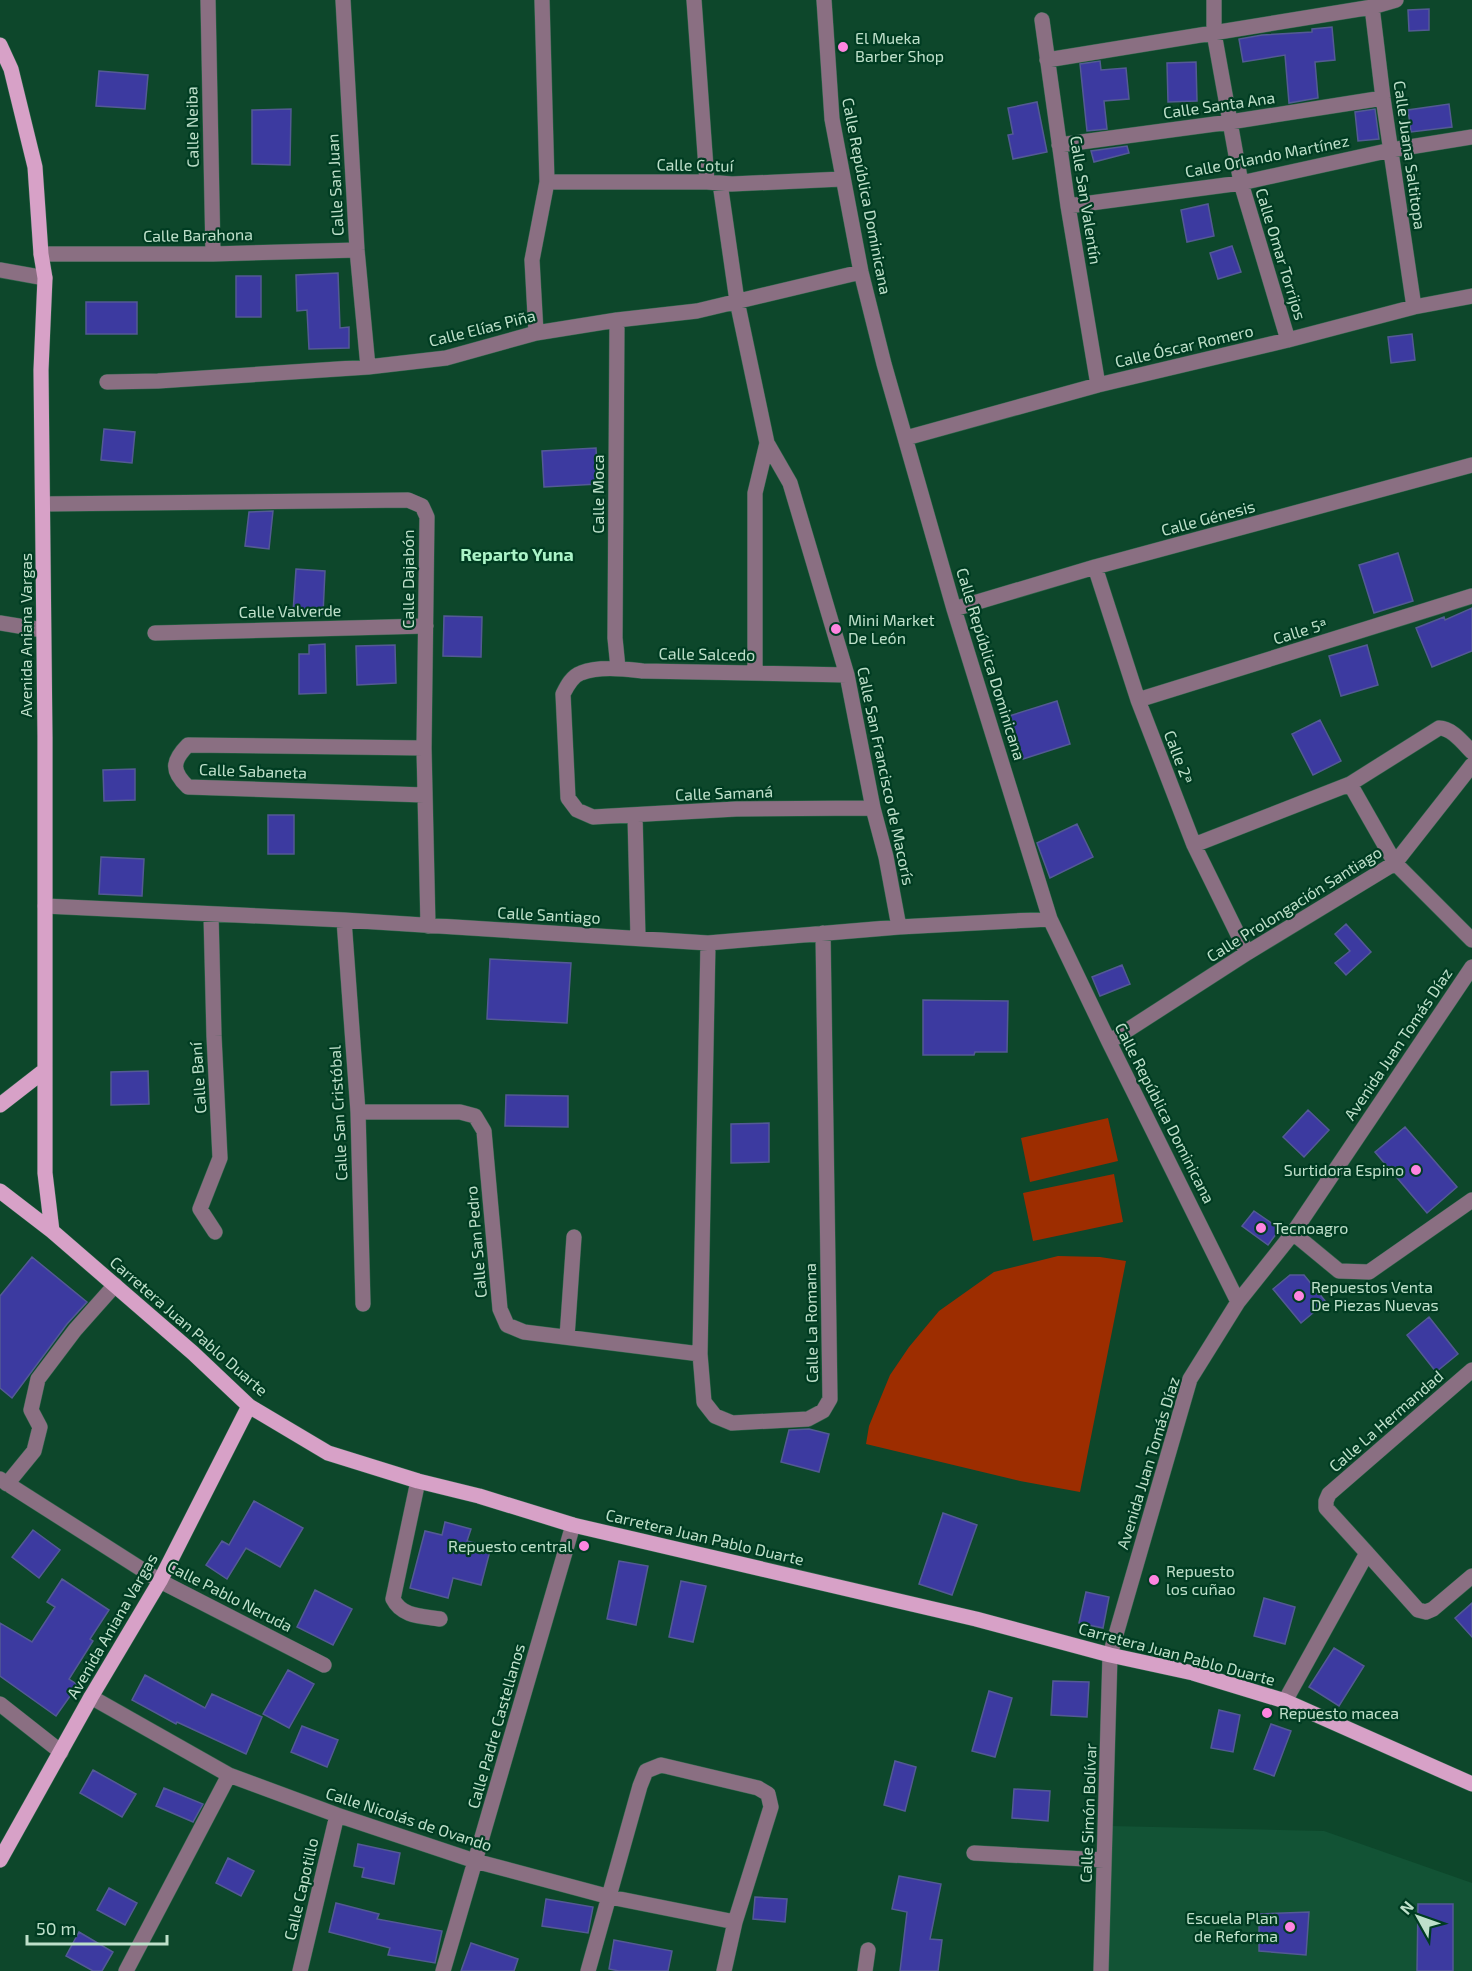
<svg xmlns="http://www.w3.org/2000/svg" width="1472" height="1971" font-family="'Exo 2',sans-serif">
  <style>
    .built { fill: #125335 }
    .garden { fill: #9d2d00 }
    .building { fill: #3c3aa0; stroke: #535a94; stroke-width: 1.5 }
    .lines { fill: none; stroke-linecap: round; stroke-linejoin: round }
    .minor-casing { stroke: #30664b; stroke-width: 16 }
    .major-casing { stroke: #30664b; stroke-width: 16 }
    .minor { stroke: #8a6f82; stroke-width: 15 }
    .major { stroke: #d7a1c7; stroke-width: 15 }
    .poi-dot { fill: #fe85e0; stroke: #003c22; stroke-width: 2 }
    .labels { text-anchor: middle; stroke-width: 4.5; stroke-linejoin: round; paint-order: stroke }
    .poi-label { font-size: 16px; fill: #bee0ca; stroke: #003c22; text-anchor: start }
    .street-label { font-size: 16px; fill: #bee0ca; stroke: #003c22 }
    .neighbourhood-label { font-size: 18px; font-weight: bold; fill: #abf4c8; stroke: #003c22 }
  </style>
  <rect width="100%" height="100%" fill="#0d472b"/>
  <path class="built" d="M1111 1826 1324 1831 1472 1883V1971H1108Z"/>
  <path class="garden" d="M1108 1118 1118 1161 1030 1182 1021 1138Z
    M1114 1174 1123 1222 1033 1241 1023 1193Z
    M1058 1256 1100 1257 1126 1261 1080 1492 1020 1481 866 1444 869 1426 890 1375 909 1347 939 1311 994 1272Z"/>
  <path class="building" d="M1429 9V30L1409 31 1408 10Z
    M1332 27 1335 60 1315 62 1318 98 1289 103 1285 55 1243 62 1239 39 1262 35 1312 32V29Z
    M1100 61 1101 70 1126 68 1129 99 1104 101 1107 129 1087 131 1080 64Z
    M1196 62 1197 101 1168 102 1167 63Z
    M99 71 148 75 145 109 96 106Z
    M1037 102 1047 152 1013 159 1008 135 1013 134 1008 108Z
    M1449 104 1452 127 1411 132 1408 110Z
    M291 109 290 165 252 164V110Z
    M1375 109 1379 139 1358 141 1355 112Z
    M1127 146 1129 153 1094 162 1091 151Z
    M1208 204 1214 236 1187 242 1181 210Z
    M1232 246 1241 272 1218 279 1210 253Z
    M338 273 340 328 349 327V348L309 349 307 310 297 311 296 275Z
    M236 276H261V317H236Z
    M86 302H137V334H86Z
    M1412 334 1415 360 1391 363 1388 337Z
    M104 429 135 432 132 463 101 460Z
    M596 448 598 484 544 487 542 451Z
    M273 511 269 549 245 546 249 512Z
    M1398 553 1413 601 1374 613 1359 565Z
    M296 569 325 571 323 614 293 612Z
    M1472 608V651L1432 667 1416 628 1444 617 1445 620Z
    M444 616 482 617 481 657 443 656Z
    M325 644 326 693 299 694V654H309V645Z
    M395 645 396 683 357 685 356 646Z
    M1367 645 1378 685 1341 696 1329 656Z
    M1057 701 1070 744 1023 759 1009 716Z
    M1320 720 1341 761 1313 775 1292 734Z
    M135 769V800L104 801 103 770Z
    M268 815H294V854H268Z
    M1077 824 1093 857 1050 878 1037 843Z
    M101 857 144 859 142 896 99 894Z
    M1346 924 1371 952 1346 975 1335 963 1350 951 1335 934Z
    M490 959 571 963 567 1023 487 1019Z
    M1122 965 1130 984 1100 996 1092 977Z
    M923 1000 1008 1001 1007 1052H975L974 1055H923Z
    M148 1071 149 1104 111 1105V1072Z
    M506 1095 568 1096V1127L505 1126Z
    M1308 1110 1329 1130 1304 1157 1283 1137Z
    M769 1123V1162L731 1163V1124Z
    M1405 1127 1457 1187 1427 1213 1375 1152Z
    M1254 1211 1280 1229 1268 1245 1242 1226Z
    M32 1257 87 1302 67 1324 12 1398 0 1388V1296Z
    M1290 1275H1304L1326 1302 1301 1323 1273 1289Z
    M1429 1317 1458 1354 1436 1372 1407 1335Z
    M809 1429 829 1434 819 1472 781 1462 789 1430Z
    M254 1501 303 1528 280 1567 246 1548 227 1579 206 1565 222 1541 229 1545Z
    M943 1513 977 1525 952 1595 919 1584Z
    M445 1522 471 1529 467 1541 491 1547 481 1585 453 1578 448 1598 410 1588 425 1531 442 1535Z
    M33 1530 60 1550 39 1578 12 1557Z
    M619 1561 648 1566 636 1625 607 1619Z
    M62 1579 109 1610 90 1639 93 1641 69 1679 78 1685 56 1716 0 1676V1623L32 1642 55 1607 47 1602Z
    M681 1581 706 1586 693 1642 669 1637Z
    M315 1590 352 1609 333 1645 297 1627Z
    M1086 1592 1109 1597 1103 1628 1079 1623Z
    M1264 1598 1295 1607 1285 1644 1254 1636Z
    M1472 1603V1637L1455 1618Z
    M1334 1648 1364 1666 1339 1706 1309 1687Z
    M288 1670 314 1684 289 1728 263 1714Z
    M145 1675 205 1708 212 1694 262 1717 246 1754 177 1722 176 1724 132 1700Z
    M1053 1681 1089 1682 1087 1717 1051 1715Z
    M989 1691 1012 1698 995 1757 972 1751Z
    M1219 1710 1240 1715 1233 1752 1211 1748Z
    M1271 1724 1291 1731 1274 1776 1254 1769Z
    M302 1726 338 1740 327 1767 291 1752Z
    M895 1761 916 1767 905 1811 884 1805Z
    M93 1770 136 1794 122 1817 80 1793Z
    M164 1788 203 1804 193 1822 156 1806Z
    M1014 1789 1050 1791 1048 1821 1012 1818Z
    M358 1844 400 1853 394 1884 362 1877 364 1868 354 1866Z
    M228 1858 254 1871 241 1896 216 1883Z
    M899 1876 941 1884 930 1939 942 1940 938 1971H900L907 1912 892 1909Z
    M109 1888 137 1903 125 1925 97 1910Z
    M755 1897 787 1899 785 1922 753 1919Z
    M546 1899 593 1907 588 1933 542 1926Z
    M336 1903 379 1914 377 1919 442 1931 435 1963 388 1955 390 1948 329 1932Z
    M1418 1904H1453V1971H1417Z
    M1309 1912 1306 1955 1259 1951V1914Z
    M79 1932 113 1952 102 1971H93L66 1956Z
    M614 1940 672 1951 668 1971H619L609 1969Z
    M471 1943 518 1959 514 1971H461Z"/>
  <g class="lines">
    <g class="minor-casing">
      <path id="minor" d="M208 0 213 254
        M343 0 357 250 368 367
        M694 0 707 182
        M824 0 832 119 861 272 884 364 954 609 1050 919 1109 1042 1238 1302
        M1214 0V33L1241 183 1288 340
        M1372 7 1383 98 1414 307
        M1042 20 1068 206 1098 385
        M1047 60 1372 7 1396 0
        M1059 145 1230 122 1383 98
        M547 182H707L732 184 842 179
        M720 183 737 301 767 443 790 483 847 675 873 808 886 857 899 927
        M1068 206 1241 183 1391 150 1472 137
        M41 254H213L357 250
        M0 270 45 278
        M617 320 615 638 618 668
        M536 333 532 260 547 182 542 0
        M107 382 158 381 368 367 446 358 536 333 617 320 697 311 861 272
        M906 438 1098 385 1288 340 1414 307 1472 296
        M43 504 408 500 422 506 427 517 424 748 428 926
        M1095 567 1138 700 1194 845 1247 953
        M954 609 1095 567 1472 465
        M0 623 43 630
        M155 633 426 626
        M755 673V493L767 443
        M847 675 643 671C624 669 599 666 581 673 572 676 567 686 563 694L568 798 577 810 593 817 736 809 873 808
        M1138 700 1472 596
        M424 748 188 745C172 761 171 771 188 787L424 795
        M1350 784 1395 863 1472 940
        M635 815 638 938
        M1194 845 1350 784 1439 728C1452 728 1463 743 1472 752
        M45 906 344 920 708 943 899 927 1050 919
        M211 914 214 1036 220 1158 200 1209 215 1232
        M344 920 358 1112 363 1304
        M708 943 700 1354 704 1402 715 1416 732 1423 808 1419 823 1411 830 1399 823 933
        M1109 1042 1247 953 1395 863 1472 765
        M358 1112H460L475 1116 484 1131 500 1309 507 1325 524 1332 700 1354
        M1293 1233 1339 1271 1369 1272 1472 1200
        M567 1337 574 1237
        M0 1479 160 1581 324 1665
        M418 1481 393 1599C402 1617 422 1616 440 1619
        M7 1484 34 1451 40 1427 31 1410 38 1379 75 1330 115 1285
        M1367 1553 1418 1610 1426 1612 1433 1609 1472 1576
        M91 1697 229 1775 337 1815 475 1861 610 1897 735 1922
        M1285 1701 1367 1553 1326 1508V1501L1329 1494 1472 1370
        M0 1704 61 1752
        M974 1853 1104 1860
        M126 1971 229 1775
        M300 1971 337 1815
        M443 1971 573 1525
        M588 1971 640 1786 646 1771 661 1765 758 1788 768 1794 771 1807 735 1922 724 1971
        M865 1971 868 1950
        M1101 1971 1110 1655 1190 1379 1238 1302 1293 1233 1472 967"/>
    </g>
    <g class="major-casing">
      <path id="major" d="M0 45 11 69 35 167 41 254 45 278 41 370 45 737V1173L52 1231
        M0 1105 45 1070
        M0 1191 52 1231 193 1353 249 1406 328 1453 418 1481 479 1496 573 1525 976 1619 1110 1655 1193 1673 1285 1701 1472 1784
        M0 1860 91 1697 160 1581 249 1406"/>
    </g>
    <use href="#minor" class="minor"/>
    <use href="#major" class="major"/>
  </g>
  <g class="poi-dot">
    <circle cx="843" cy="47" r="6"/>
    <circle cx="836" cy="629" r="6"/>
    <circle cx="1416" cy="1170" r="6"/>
    <circle cx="1261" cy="1228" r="6"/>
    <circle cx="1299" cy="1296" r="6"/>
    <circle cx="584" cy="1546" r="6"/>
    <circle cx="1154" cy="1580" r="6"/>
    <circle cx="1267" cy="1713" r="6"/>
    <circle cx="1290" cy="1927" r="6"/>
  </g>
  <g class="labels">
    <g class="poi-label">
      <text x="855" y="44">El Mueka<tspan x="855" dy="18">Barber Shop</tspan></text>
      <text x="848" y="626">Mini Market<tspan x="848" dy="18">De León</tspan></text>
      <text x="1404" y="1176" text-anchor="end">Surtidora Espino</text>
      <text x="1273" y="1234">Tecnoagro</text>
      <text x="1311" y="1293">Repuestos Venta<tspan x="1311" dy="18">De Piezas Nuevas</tspan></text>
      <text x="572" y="1552" text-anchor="end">Repuesto central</text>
      <text x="1166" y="1577">Repuesto<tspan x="1166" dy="18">los cuñao</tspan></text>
      <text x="1279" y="1719">Repuesto macea</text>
      <text x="1278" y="1924" text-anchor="end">Escuela Plan<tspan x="1278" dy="18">de Reforma</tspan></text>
    </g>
    <g class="street-label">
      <text transform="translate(1219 105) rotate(-8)" y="6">Calle Santa Ana</text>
      <text transform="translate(192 127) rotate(-91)" y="6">Calle Neiba</text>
      <text transform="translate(1410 155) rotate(82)" y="6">Calle Juana Saltitopa</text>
      <text transform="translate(1267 156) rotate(-11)" y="6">Calle Orlando Martínez</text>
      <text transform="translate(695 165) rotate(1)" y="6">Calle Cotuí</text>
      <text transform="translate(335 185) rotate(-93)" y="6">Calle San Juan</text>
      <text transform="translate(867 196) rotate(79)" y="6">Calle República Dominicana</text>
      <text transform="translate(1086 200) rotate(81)" y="6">Calle San Valentín</text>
      <text transform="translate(198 235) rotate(-1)" y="6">Calle Barahona</text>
      <text transform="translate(1281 254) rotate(73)" y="6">Calle Omar Torrijos</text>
      <text transform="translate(482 328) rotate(-14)" y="6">Calle Elías Piña</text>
      <text transform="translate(1184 346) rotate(-13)" y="6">Calle Óscar Romero</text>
      <text transform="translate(598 494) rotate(-90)" y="6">Calle Moca</text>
      <text transform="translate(1208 518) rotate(-15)" y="6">Calle Génesis</text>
      <text transform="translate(408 579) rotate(-90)" y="6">Calle Dajabón</text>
      <text transform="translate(290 611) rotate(-1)" y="6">Calle Valverde</text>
      <text transform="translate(1300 631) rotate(-17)" y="6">Calle 5ª</text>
      <text transform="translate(26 635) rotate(-90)" y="6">Avenida Aniana Vargas</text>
      <text transform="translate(707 654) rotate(1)" y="6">Calle Salcedo</text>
      <text transform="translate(991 664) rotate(73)" y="6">Calle República Dominicana</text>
      <text transform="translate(1179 757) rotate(69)" y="6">Calle 2ª</text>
      <text transform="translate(253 771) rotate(2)" y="6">Calle Sabaneta</text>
      <text transform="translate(886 776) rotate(78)" y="6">Calle San Francisco de Macorís</text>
      <text transform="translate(724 793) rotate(-2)" y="6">Calle Samaná</text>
      <text transform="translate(1294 904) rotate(-32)" y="6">Calle Prolongación Santiago</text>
      <text transform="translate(549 915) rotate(3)" y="6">Calle Santiago</text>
      <text transform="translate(1398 1044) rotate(-56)" y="6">Avenida Juan Tomás Díaz</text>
      <text transform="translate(198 1078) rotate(-94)" y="6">Calle Baní</text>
      <text transform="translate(338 1113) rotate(-93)" y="6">Calle San Cristóbal</text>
      <text transform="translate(1165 1113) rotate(63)" y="6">Calle República Dominicana</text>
      <text transform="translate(476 1242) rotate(-95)" y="6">Calle San Pedro</text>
      <text transform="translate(811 1323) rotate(-91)" y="6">Calle La Romana</text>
      <text transform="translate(189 1326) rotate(41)" y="6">Carretera Juan Pablo Duarte</text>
      <text transform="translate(1386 1421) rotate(-41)" y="6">Calle La Hermandad</text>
      <text transform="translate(1148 1463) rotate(-73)" y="6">Avenida Juan Tomás Díaz</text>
      <text transform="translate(705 1537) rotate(13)" y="6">Carretera Juan Pablo Duarte</text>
      <text transform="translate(230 1596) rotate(27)" y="6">Calle Pablo Neruda</text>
      <text transform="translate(112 1626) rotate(-60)" y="6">Avenida Aniana Vargas</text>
      <text transform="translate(1177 1654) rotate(15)" y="6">Carretera Juan Pablo Duarte</text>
      <text transform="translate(496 1726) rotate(-74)" y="6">Calle Padre Castellanos</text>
      <text transform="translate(1088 1813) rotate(-88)" y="6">Calle Simón Bolívar</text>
      <text transform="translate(409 1819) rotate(18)" y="6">Calle Nicolás de Ovando</text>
      <text transform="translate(301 1889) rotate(-77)" y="6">Calle Capotillo</text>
    </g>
    <g class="neighbourhood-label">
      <text x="517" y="561">Reparto Yuna</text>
    </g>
  </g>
  <g transform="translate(1418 1917) rotate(310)" stroke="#003c22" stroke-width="4.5" paint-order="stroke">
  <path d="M0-4.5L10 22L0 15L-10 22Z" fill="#bee0ca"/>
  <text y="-9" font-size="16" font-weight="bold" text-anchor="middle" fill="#bee0ca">N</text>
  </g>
  <path d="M27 1935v9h140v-9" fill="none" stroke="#bee0ca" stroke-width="3"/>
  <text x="36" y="1935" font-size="18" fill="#bee0ca" stroke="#003c22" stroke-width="4.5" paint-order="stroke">50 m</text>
</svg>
